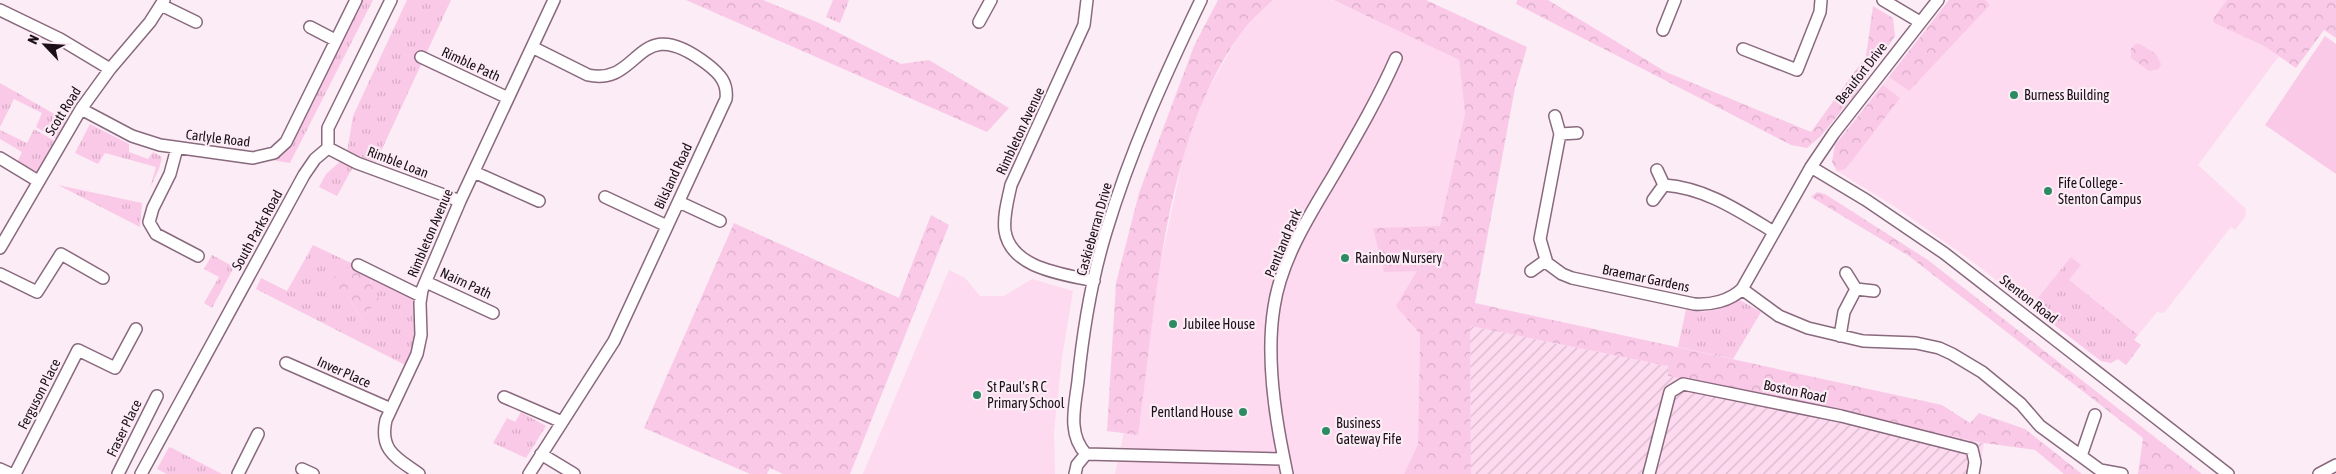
<svg xmlns="http://www.w3.org/2000/svg" width="2336" height="474" font-family="'Asap Condensed',sans-serif">
  <style>
    .built { fill: #fddaef }
    .industrial { fill: url(#industrial-furrows) }
    .grass { fill: url(#grass-tufts) }
    .forest { fill: url(#forest-crowns) }
    .garden { fill: #fbc9e8 }
    .lines { fill: none; stroke-linecap: round; stroke-linejoin: round }
    .minor-casing { stroke: #89697d; stroke-width: 14 }
    .minor { stroke: #fff; stroke-width: 11 }
    .poi-dot { fill: #2d8b63; stroke: #fbecf5; stroke-width: 2 }
    .labels { text-anchor: middle; stroke-width: 4.5; stroke-linejoin: round; paint-order: stroke }
    .street-label { font-size: 14px; fill: #1c1018; stroke: #fbecf5 }
    .poi-label { font-size: 14px; fill: #1c1018; stroke: #fbecf5; text-anchor: start }
  </style>
  <defs>
    <pattern id="industrial-furrows" width="10" height="10" patternUnits="userSpaceOnUse" patternTransform="scale(1.25)"><rect width="10" height="10" fill="#fddaef"/><path d="M-1 1l2-2M0 10L10 0M9 11l2-2" fill="none" stroke="#d8bacc"/></pattern>
    <pattern id="grass-tufts" width="24" height="20" patternUnits="userSpaceOnUse" patternTransform="scale(1.25)"><rect width="24" height="20" fill="#fbc9e8"/><path d="M3 7l-1-3M5 7V3M7 7l1-3M15 17l-1-3M17 17v-4M19 17l1-3" fill="none" stroke="#d7acc6"/></pattern>
    <pattern id="forest-crowns" width="20" height="18" patternUnits="userSpaceOnUse" patternTransform="scale(1.25)"><rect width="20" height="18" fill="#fbc9e8"/><path d="M2 6a3 3 0 1 1 6 0M12 15a3 3 0 1 1 6 0" fill="none" stroke="#d7acc6"/></pattern>
  </defs>
  <rect width="100%" height="100%" fill="#fbecf5"/>
  <path class="built" d="M1273 0H1332L1459 60 1465 114 1420 334 1418 444 1404 474H1115L1185 149 1206 93 1241 32Z
    M1949 0H2232L2214 23 2264 46 2279 56 2198 165 2246 209 2245 217 2235 230 2231 227 2164 313 2157 312 2138 335 2134 340 2141 345 2126 365 2118 359 2111 363 2101 361 1973 262 1897 208 1837 171 1832 162 1835 145Z
    M949 270 965 278 980 296H1004L1032 279 1073 291 1062 357 1054 432 1055 474H863Z"/>
  <path class="industrial" d="M1470 326 1668 366V376L1984 443 1978 474H1471Z"/>
  <path class="grass" d="M361 0H373L290 163 271 160 288 146Z
    M407 0H451L376 162 347 152 353 116Z
    M833 0H849L840 23 826 17Z
    M0 83 72 124 61 142 36 127 42 113 14 99 0 127Z
    M90 124 129 144V152L148 159 153 152 162 157 159 169 150 188 156 167 105 153 98 164 75 153Z
    M34 129 60 144 38 181 15 167 22 152 0 139V130L27 143Z
    M342 160 353 167 337 196 319 187 326 174Z
    M58 185 142 203 140 227Z
    M313 245 353 264 348 296 364 324C369 307 366 288 375 273L420 296 411 368 256 289 261 278 287 291Z
    M212 255 234 267 212 308 204 303 219 277 204 269Z
    M2071 257 2081 265 2069 280 2138 335 2134 340 2141 345 2126 365 2118 359 2111 363 2101 361 2036 311V302L2038 298Z
    M1738 299 1761 312 1733 359 1678 347 1686 309C1706 315 1721 309 1738 299Z
    M521 412 546 426 526 458 493 443 507 418 515 422Z
    M169 447 172 448 222 474H167L157 469Z"/>
  <path class="forest" d="M686 0H763L817 22 901 64 929 60 1009 108 987 132Z
    M1218 0H1273C1262 11 1250 21 1241 33 1163 140 1156 307 1138 435L1107 431 1116 283 1139 193 1194 46Z
    M1333 0H1426L1527 47 1515 88 1475 303 1942 405 1970 423 1979 413 2025 429 2082 474H2064L2035 450 1984 443 1668 376V366L1470 326 1471 474H1404L1418 444 1420 334 1396 306 1417 271 1384 272 1373 228 1440 226 1465 114 1459 60Z
    M1517 0H1548L1666 72 1811 132 1866 56 1873 6 1893 18 1895 36 1858 90 1821 136 1807 148 1791 145 1516 4Z
    M1949 0H1985L1990 5 1909 91 1889 77Z
    M2227 0H2336V38L2324 30 2296 68 2264 46 2214 23 2213 19Z
    M2136 44H2140L2156 54 2161 64 2159 69 2149 71 2131 58V48Z
    M1883 85 1900 98 1851 162 1845 169 1837 171 1832 162 1835 145Z
    M1817 192 1825 194 1928 260 2202 474H2138L2143 438 1909 256 1811 197Z
    M931 215 949 225 850 474H783L770 468 767 474H750L644 428 734 223 899 298Z
    M353 264 375 273 370 283 381 303 369 309 373 319 364 324 348 296 339 294 330 280Z"/>
  <path class="garden" d="M2325 36 2336 44V174L2265 125Z"/>
  <g class="lines">
    <g class="minor-casing">
      <path id="minor" d="M1087 0 1084 25 1011 185C1008 199 1003 216 1005 231 1011 269 1064 274 1094 281
        M1883 0 1920 22
        M161 5 196 22
        M0 10 60 39 110 69
        M979 22 991 0
        M310 27 335 40
        M1663 30 1675 0
        M1743 49 1797 70 1820 12 1821 0
        M421 57 508 98
        M81 109 132 136 160 145 253 158 274 153 286 142 356 0
        M1555 116 1560 134 1540 239 1547 263 1562 274 1572 278 1694 304C1711 305 1730 301 1742 289L1811 167 1834 133 1938 0
        M1560 134 1577 133
        M177 148 170 174 153 208 149 222 156 234 198 256
        M328 148 357 163 460 201
        M0 158 38 181
        M1811 167 1866 200 1944 253 2228 474
        M1657 170 1664 185C1706 188 1739 211 1774 232
        M474 172 539 201
        M605 197 667 226
        M1653 200 1664 185
        M679 202 720 221
        M0 248 81 109 110 69 150 22 164 0
        M358 265 421 296
        M1531 271 1545 261
        M1846 273 1856 289
        M0 274 37 292 61 254 103 278
        M426 282 493 313
        M1742 289 1779 316 1808 328 1863 341 1916 343 1939 348 1952 354 1982 372 2021 404 2040 426 2100 470 2122 474
        M1856 289 1874 291
        M1840 336 1844 312 1856 289
        M286 363 391 409
        M504 397 562 422
        M541 454 574 474
        M1086 454C1067 434 1075 406 1078 381 1083 331 1091 281 1106 232 1130 152 1165 75 1201 0
        M1086 454 1284 459 1287 474
        M2081 456 2095 415
        M1284 459C1274 411 1266 356 1274 307 1281 260 1309 216 1333 176 1355 138 1378 99 1396 58
        M0 469 11 474
        M302 469 313 474
        M15 474 78 350 115 368 136 329
        M118 474 157 396
        M141 474 304 175 315 159 328 148V128L391 0
        M238 474 258 434
        M419 474C397 458 379 451 386 420L417 354 421 335 420 303 422 290 460 201 554 0
        M529 474 614 341 726 99C728 83 720 74 707 64 635 9 642 87 588 75L532 47
        M1075 474 1077 465 1086 454
        M1649 474 1670 392 1683 384 1841 416 1972 449 1975 462 1973 474
        M2319 474 2336 465"/>
    </g>
    <use href="#minor" class="minor"/>
  </g>
  <g class="poi-dot">
    <circle cx="2014" cy="95" r="5"/>
    <circle cx="2048" cy="191" r="5"/>
    <circle cx="1345" cy="258" r="5"/>
    <circle cx="1173" cy="324" r="5"/>
    <circle cx="977" cy="395" r="5"/>
    <circle cx="1243" cy="412" r="5"/>
    <circle cx="1326" cy="431" r="5"/>
  </g>
  <g class="labels">
    <g class="street-label">
      <text transform="translate(471 64) rotate(25)" y="5">Rimble Path</text>
      <text transform="translate(1861 73) rotate(-52)" y="5">Beaufort Drive</text>
      <text transform="translate(63 111) rotate(-58)" y="5">Scott Road</text>
      <text transform="translate(1020 131) rotate(-65)" y="5">Rimbleton Avenue</text>
      <text transform="translate(218 138) rotate(7)" y="5">Carlyle Road</text>
      <text transform="translate(398 162) rotate(21)" y="5">Rimble Loan</text>
      <text transform="translate(673 176) rotate(-65)" y="5">Bilsland Road</text>
      <text transform="translate(1094 229) rotate(-74)" y="5">Caskieberran Drive</text>
      <text transform="translate(257 230) rotate(-61)" y="5">South Parks Road</text>
      <text transform="translate(430 233) rotate(-67)" y="5">Rimbleton Avenue</text>
      <text transform="translate(1283 243) rotate(-67)" y="5">Pentland Park</text>
      <text transform="translate(1646 278) rotate(12)" y="5">Braemar Gardens</text>
      <text transform="translate(466 283) rotate(25)" y="5">Nairn Path</text>
      <text transform="translate(2029 299) rotate(38)" y="5">Stenton Road</text>
      <text transform="translate(344 372) rotate(24)" y="5">Inver Place</text>
      <text transform="translate(1795 391) rotate(12)" y="5">Boston Road</text>
      <text transform="translate(39 394) rotate(-63)" y="5">Ferguson Place</text>
      <text transform="translate(124 428) rotate(-64)" y="5">Fraser Place</text>
    </g>
    <g class="poi-label">
      <text x="2024" y="100">Burness Building</text>
      <text x="2058" y="188">Fife College -<tspan x="2058" dy="16">Stenton Campus</tspan></text>
      <text x="1355" y="263">Rainbow Nursery</text>
      <text x="1183" y="329">Jubilee House</text>
      <text x="987" y="392">St Paul's R C<tspan x="987" dy="16">Primary School</tspan></text>
      <text x="1233" y="417" text-anchor="end">Pentland House</text>
      <text x="1336" y="428">Business<tspan x="1336" dy="16">Gateway Fife</tspan></text>
    </g>
  </g>
  <g transform="translate(45 45) rotate(295)" stroke="#fbecf5" stroke-width="4" paint-order="stroke">
  <path d="M0-4L9 19L0 12L-9 19Z" fill="#1c1018"/>
  <text y="-8" font-size="14" font-weight="bold" text-anchor="middle" fill="#1c1018">N</text>
  </g>
</svg>
